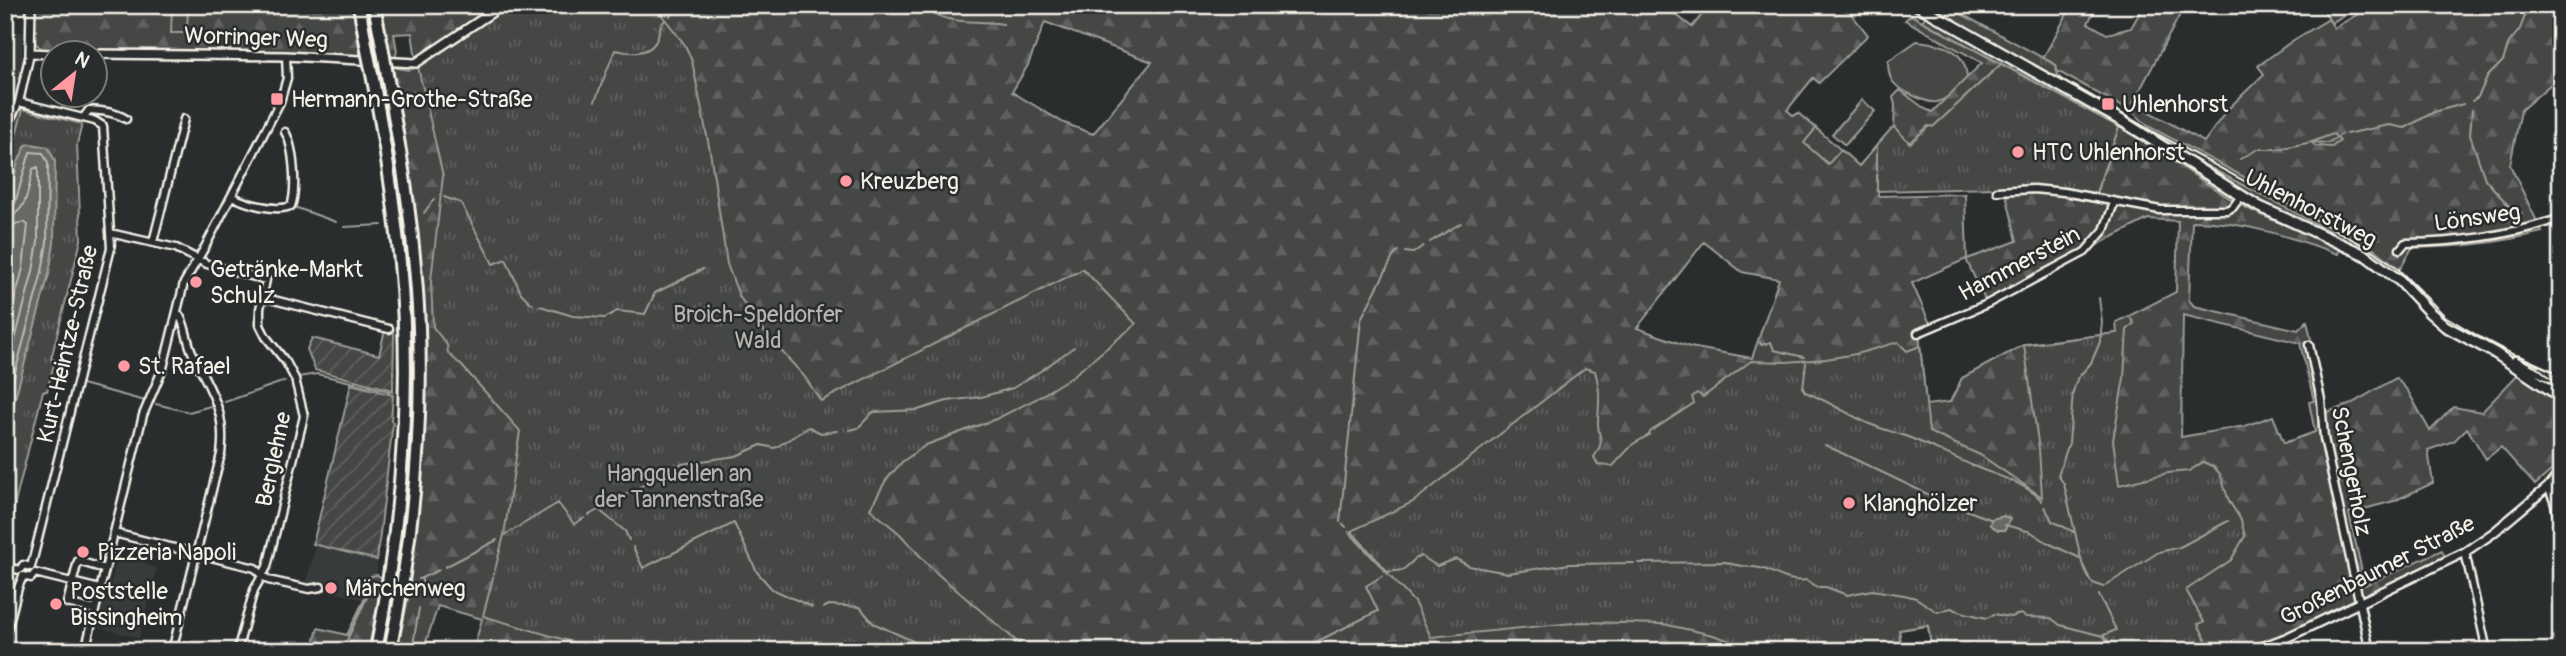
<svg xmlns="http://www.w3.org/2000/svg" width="2566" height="656" font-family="Pangolin,sans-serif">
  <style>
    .built { fill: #373a3a }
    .grass { fill: #444645; stroke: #9c9c96; stroke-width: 2 }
    .forest { fill: url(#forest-firs); stroke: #9c9c96; stroke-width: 2; fill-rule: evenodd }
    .wetland { fill: url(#wetland-marsh); stroke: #9c9c96; stroke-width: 2 }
    .cemetery { fill: url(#cemetery-stones); stroke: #9c9c96; stroke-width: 2 }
    .park { fill: url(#park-tufts); stroke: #9c9c96; stroke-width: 2 }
    .garden { fill: url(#garden-furrows); stroke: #9c9c96; stroke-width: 2 }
    .water { fill: #676866; stroke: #9f9f9a; stroke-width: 2 }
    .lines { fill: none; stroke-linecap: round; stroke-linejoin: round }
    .shore { stroke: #bcbab4; stroke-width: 2 }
    .stream { stroke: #9f9f9a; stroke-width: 2 }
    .minor-casing { stroke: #f4f1e8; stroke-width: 11 }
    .tertiary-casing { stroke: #f4f1e8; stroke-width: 12 }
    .secondary-casing { stroke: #f4f1e8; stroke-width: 14 }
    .motorway-casing { stroke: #f4f1e8; stroke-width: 16 }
    .minor { stroke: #2a2d2e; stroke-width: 6 }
    .tertiary { stroke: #2a2d2e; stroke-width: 7 }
    .secondary { stroke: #2a2d2e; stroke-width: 9 }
    .motorway { stroke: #2a2d2e; stroke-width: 10 }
    .tram { stroke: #f4f1e8; stroke-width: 2 }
    .motorway-bridge-casing { stroke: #f4f1e8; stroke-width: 16; stroke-linecap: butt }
    .motorway-bridge { stroke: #2a2d2e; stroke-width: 10 }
    .poi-dot { fill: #ff9aa2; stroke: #2a2d2e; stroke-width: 2.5 }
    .labels { text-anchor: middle; stroke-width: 5; stroke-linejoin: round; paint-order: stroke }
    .street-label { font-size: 23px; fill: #f4f1e8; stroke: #2a2d2e }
    .poi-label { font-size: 23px; fill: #f4f1e8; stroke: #2a2d2e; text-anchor: start }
    .park-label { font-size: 23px; fill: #b6b5af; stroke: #2a2d2e }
  </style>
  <defs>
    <pattern id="forest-firs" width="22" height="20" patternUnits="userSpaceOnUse" patternTransform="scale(1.75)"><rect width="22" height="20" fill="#444645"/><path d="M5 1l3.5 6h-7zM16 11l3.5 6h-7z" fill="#606160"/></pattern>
    <pattern id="wetland-marsh" width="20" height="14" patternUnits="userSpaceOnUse" patternTransform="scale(1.75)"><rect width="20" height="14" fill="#444645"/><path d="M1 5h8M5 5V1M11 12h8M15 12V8" fill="none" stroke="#606160"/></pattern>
    <pattern id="cemetery-stones" width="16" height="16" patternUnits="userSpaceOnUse" patternTransform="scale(1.75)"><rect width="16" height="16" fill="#444645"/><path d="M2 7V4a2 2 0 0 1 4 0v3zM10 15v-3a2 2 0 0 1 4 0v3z" fill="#606160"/></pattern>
    <pattern id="park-tufts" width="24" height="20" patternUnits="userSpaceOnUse" patternTransform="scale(1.75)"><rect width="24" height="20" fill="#444645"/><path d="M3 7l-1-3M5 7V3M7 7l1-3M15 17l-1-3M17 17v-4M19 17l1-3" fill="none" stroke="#606160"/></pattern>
    <pattern id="garden-furrows" width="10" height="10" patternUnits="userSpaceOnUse" patternTransform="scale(1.75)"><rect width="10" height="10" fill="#444645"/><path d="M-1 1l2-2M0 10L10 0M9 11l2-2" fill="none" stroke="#606160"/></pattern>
  </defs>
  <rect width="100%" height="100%" fill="#2a2d2e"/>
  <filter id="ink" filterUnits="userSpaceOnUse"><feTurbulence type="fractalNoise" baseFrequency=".0143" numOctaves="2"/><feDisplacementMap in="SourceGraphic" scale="14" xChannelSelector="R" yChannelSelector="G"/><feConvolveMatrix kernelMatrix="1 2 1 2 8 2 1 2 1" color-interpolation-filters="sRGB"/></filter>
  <g filter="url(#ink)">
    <path class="built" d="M5 30 23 32 22 71 9 123H5Z
      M316 546 377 560V575L371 576 364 600 333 592 334 584 321 580 309 586 305 585Z
      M118 556 147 563V566L157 568 139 638 95 626 106 581 111 582Z"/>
    <path class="grass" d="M1926 16 1999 54 2093 107 2095 114 1922 21Z
      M1917 41C1943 44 1965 48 1967 78 1959 87 1949 99 1937 102 1927 104 1899 90 1893 82 1889 77 1888 67 1888 61Z
      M1862 100 1875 111 1845 145 1832 134Z
      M1816 128 1841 150 1829 165 1803 143Z
      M2194 159 2343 238 2265 205Z"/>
    <path class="forest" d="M35 5H352L361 57 210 50 42 49 34 42Z
      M379 5H494L493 8 416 59 412 33 394 34 397 51 395 58H391Z
      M508 5H1674L1670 10 1692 27 1710 5H1853L1848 10 1868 35 1819 83 1813 78 1787 110 1794 116 1798 113 1816 128 1804 143 1828 164 1841 150 1859 166 1877 145 1878 196 1965 194 1967 259 2017 241 2006 194 2041 193 2094 200 2119 127C2161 150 2199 181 2241 205 2273 222 2307 233 2341 245L2338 254C2291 237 2242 221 2192 221L2189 300 2194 306 2298 330 2307 321 2327 412 2349 405 2396 378 2408 391 2430 431 2453 407 2482 412 2520 372 2561 400V462L2535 485 2501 447 2486 459 2467 428 2454 441 2428 450 2433 483 2394 501 2349 513 2365 585 2442 550 2446 560 2266 643 2238 651H1932L1928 626 1899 630 1902 651H473L482 619 438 606 423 651H397L409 594 413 547 420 265 413 199 392 67 409 70 418 67ZM1045 22 1152 62 1093 134 1064 123 1012 92 1028 65ZM2148 219 2178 221 2176 292 2117 322 2118 333 2025 344 1962 378 1950 402 1926 405 1919 332 1931 326 1912 283 1966 259 1986 302 2076 254 2092 243 2095 246ZM1704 242 1742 272 1779 279 1752 358 1690 347 1637 328ZM2183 315 2300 343 2314 401 2309 402 2315 432 2284 443 2273 416 2245 426 2181 437Z
      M2072 5H2097L2088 23 2107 34 2131 28 2144 5H2185L2133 103 2204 142 2227 110 2264 74 2258 66 2292 41 2329 19 2334 28 2374 5H2561V75L2521 110 2510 165 2542 232C2495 244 2459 247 2412 248L2400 269 2366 242 2148 126 2134 113 2057 71 2056 65 2043 58Z
      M1911 15 2001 64 1933 127 1928 126 1910 143 1894 127 1895 105 1893 97 1900 90 1925 109 1932 112 1982 63 1905 20Z
      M377 575 383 578 368 651H353L355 645 348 640 343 651H312L318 628 347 635 364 600 371 576Z"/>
    <path class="wetland" d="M2333 134 2340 141 2332 147 2315 146 2312 142Z"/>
    <path class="cemetery" d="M2321 5H2360L2331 23Z"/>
    <path class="park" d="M172 5H188L187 33H171Z
      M508 5H654L685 45 692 61 710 151 727 264 739 296 765 333 804 376 821 401 1083 269 1136 324 1074 375 1036 399 996 419 926 445 902 462 886 480 870 509 900 534 933 570 1028 651H603L483 616 504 535 520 431 462 366 448 353 447 345 433 327 431 280 443 176 418 67Z
      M1928 5H1945L2056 65 2057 75 2066 83Z
      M2001 64 2119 127 2095 195 2035 187 1877 191V145L1891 129 1894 127 1910 143 1929 126 1933 127Z
      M23 109 82 124 77 144 81 240 51 359 55 360 47 391H43L6 539 5 175Z
      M2129 316 2134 323 2127 330 2124 378 2113 440 2119 485 2168 473 2189 471 2203 462 2214 467 2220 474 2229 501 2241 520 2245 536 2231 560 2186 590 2204 622 2198 624 2210 648 2207 650 1932 651 1928 625 1899 630 1902 651H1759L1713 635 1663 624 1583 622 1431 637 1414 602 1349 532 1413 502 1585 368 1595 371C1601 393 1599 400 1598 421 1597 438 1607 438 1594 457L1598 465 1613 466 1633 444 1649 435 1650 432 1694 403 1692 397 1697 393 1703 397 1751 361 1786 362 1826 359 1856 354 1898 342 1907 351 1920 346 1929 432 1980 455 2042 497 2039 449 2024 345 2117 333 2116 322Z"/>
    <path class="garden" d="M385 330 394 333 393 390 315 370 307 349 312 338 379 355Z
      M351 384 393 395 391 421 393 422 377 560 313 544Z"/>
    <path class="water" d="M31 144 48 147 55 161 54 243 49 274 5 435V213L18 162 26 145Z
      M2004 516 2010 519 2005 530H1998L1990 525 1991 519Z"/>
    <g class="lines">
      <path class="shore" d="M5 208 11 207 15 203 30 152 43 153 48 163 47 242 42 272 5 410
        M5 217C28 215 28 187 33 169L38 167V242L33 271 5 378
        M5 227 24 222 28 225 23 268 5 337"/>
      <path class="stream" d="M919 5C951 27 967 19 1003 24
        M670 16 683 5
        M595 101 615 50C628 53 648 56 656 41 660 33 658 27 665 20
        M2472 101 2478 97 2488 76 2503 61 2509 43 2520 29 2529 5
        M2472 110 2470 135 2485 179 2509 206 2522 213
        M2346 134 2389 125 2405 128 2434 112 2463 104
        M2240 159 2258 149H2278L2312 142 2327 143 2341 135
        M444 197 461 203 493 264 506 259 521 293 532 304
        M297 208 336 222
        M424 213 434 199
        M344 227 382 225
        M1430 242 1461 223
        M1405 252 1413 253 1423 246
        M2099 298 2102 322 2100 342 2091 363 2077 379 2073 392 2069 443 2058 475 2064 484 2082 563 2091 582 2103 587 2159 552 2180 547 2228 521
        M540 306 573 316 605 318 617 311 645 314 655 293 703 269
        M1760 342 1761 345 1771 342 1774 350 1804 357
        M1806 363 1803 388 1805 392C1826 400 1846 413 1867 423 1880 429 1895 432 1908 437 1931 446 1953 457 1976 467 1997 476 2027 483 2042 501
        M298 377 317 374 393 392
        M82 384 145 401
        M225 402 285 381
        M156 404 189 412 214 405
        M849 430 858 428 873 412 918 410 947 401 981 397 1013 388 1042 370 1074 347
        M1825 445 1944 502 1990 519
        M2045 507 2052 521 2074 532
        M599 510 625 531 629 540
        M589 515 681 464 736 456 761 445 775 448 809 427 821 433 837 431
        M1340 522 1361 319 1393 257 1398 251
        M1343 524 1346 527
        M2005 525 2031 532 2048 543 2082 559
        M1352 532 1388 572 1403 570 1415 559 1421 556 1437 566 1456 559 1469 566 1508 573 1570 564 1634 563
        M505 535 558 503 574 524 584 518
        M633 547 643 568 734 523 757 572 772 589 812 607
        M1638 563 1726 562C1738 568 1752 565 1764 569 1777 574 1792 583 1806 580L1817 587H1826L1847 595 1872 590 1904 595 1916 598 1937 612 1951 608C1961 613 1975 615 1987 618L1994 614 2010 617 2021 614 2026 617 2051 618 2060 625 2103 636 2118 651
        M445 567 497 540
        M419 579 439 570
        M2099 595 2116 630 2104 635
        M422 597V578
        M823 608 829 605 860 607 873 623 917 643 924 651
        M342 651 374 582
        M412 651 419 608
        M1298 651 1378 611 1366 586 1382 576"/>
      <g class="minor-casing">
        <path id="minor" d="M19 102 95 121 103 126 111 248 31 567
          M83 118 89 110C102 111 115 112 126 119
          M5 147 13 114 19 102 30 53
          M1997 191 2034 189 2064 192 2160 210H2227L2233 207 2241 196
          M232 196C246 204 276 212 291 206 297 190 294 146 285 132
          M110 233 176 248 207 264 266 280 260 309V325L266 337 286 362 295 379 304 416 267 567 254 590 237 651
          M153 242 184 119
          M2400 249 2405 243C2459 242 2509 236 2561 218
          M262 297 389 329
          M1918 333 1987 304 2085 252 2104 230 2114 203
          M2309 345 2321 400 2324 438 2370 651
          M2548 487 2554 501 2561 530
          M114 533 255 568 268 580 309 589 321 587
          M2465 552 2487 651
          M5 567 20 570 23 565 31 567
          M23 576 31 578 35 573 100 589
          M95 610 67 603 78 561 105 569
          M5 638 18 588 23 576
          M85 651 143 415 163 368 184 283 205 247 280 102 287 78 286 56
          M172 651 221 454C227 409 209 390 192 352 186 339 186 322 177 312"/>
      </g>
      <g class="tertiary-casing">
        <path id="tertiary" d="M31 5 30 53 52 54
          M94 54 286 56 416 63 503 5
          M2251 651 2288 637 2465 552 2493 533 2548 487 2561 472"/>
      </g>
      <g class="secondary-casing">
        <path id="secondary" d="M1917 5 2122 121 2258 206 2365 255 2400 281 2429 312 2445 326 2495 353 2561 397
          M2516 361 2561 381"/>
      </g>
      <g class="motorway-casing">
        <path id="motorway" d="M359 5 367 50
          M374 5 383 51
          M372 74C384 137 394 200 400 263 412 393 401 524 376 651
          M387 75C402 159 416 243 419 328 423 437 412 545 390 651"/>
      </g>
      <use href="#minor" class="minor"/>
      <use href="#tertiary" class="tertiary"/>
      <use href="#secondary" class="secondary"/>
      <use href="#motorway" class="motorway"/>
      <path class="tram" d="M2073 85 2159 135 2374 251 2397 268 2445 316 2483 339 2537 367 2561 386"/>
      <g class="motorway-bridge-casing">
        <path id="motorway-bridge" d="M367 50 372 74
          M383 51 387 75"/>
      </g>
      <use href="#motorway-bridge" class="motorway-bridge"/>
    </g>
  </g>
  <g class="poi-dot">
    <rect x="270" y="92" width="14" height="14" rx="3.5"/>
    <rect x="2101" y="97" width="14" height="14" rx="3.5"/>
    <circle cx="2018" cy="152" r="7"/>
    <circle cx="846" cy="181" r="7"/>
    <circle cx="196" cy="282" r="7"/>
    <circle cx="124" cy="366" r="7"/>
    <circle cx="1849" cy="503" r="7"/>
    <circle cx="83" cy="552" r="7"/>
    <circle cx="331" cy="588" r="7"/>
    <circle cx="56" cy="604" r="7"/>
  </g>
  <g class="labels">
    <g class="street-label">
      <text transform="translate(256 37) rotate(2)" y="8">Worringer Weg</text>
      <text transform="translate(2311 208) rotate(27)" y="8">Uhlenhorstweg</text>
      <text transform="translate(2477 217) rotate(-8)" y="8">Lönsweg</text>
      <text transform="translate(2019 263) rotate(-28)" y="8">Hammerstein</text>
      <text transform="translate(67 344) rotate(-77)" y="8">Kurt-Heintze-Straße</text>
      <text transform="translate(273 459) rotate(-78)" y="8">Berglehne</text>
      <text transform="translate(2352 471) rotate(79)" y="8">Schengerholz</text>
      <text transform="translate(2377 570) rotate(-27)" y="8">Großenbaumer Straße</text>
    </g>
    <g class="poi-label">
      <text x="291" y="107">Hermann-Grothe-Straße</text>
      <text x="2122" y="112">Uhlenhorst</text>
      <text x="2032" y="160">HTC Uhlenhorst</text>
      <text x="860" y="189">Kreuzberg</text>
      <text x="210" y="277">Getränke-Markt<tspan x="210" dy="26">Schulz</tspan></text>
      <text x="138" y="374">St. Rafael</text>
      <text x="1863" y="511">Klanghölzer</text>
      <text x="97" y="560">Pizzeria Napoli</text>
      <text x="345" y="596">Märchenweg</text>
      <text x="70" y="599">Poststelle<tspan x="70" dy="26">Bissingheim</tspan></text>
    </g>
    <g class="park-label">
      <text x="758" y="322">Broich-Speldorfer<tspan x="758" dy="26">Wald</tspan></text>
      <text x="679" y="481">Hangquellen an<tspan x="679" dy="26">der Tannenstraße</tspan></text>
    </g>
  </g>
  <rect width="2566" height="656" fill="none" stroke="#2a2d2e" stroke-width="28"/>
  <rect x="14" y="14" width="2538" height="628" fill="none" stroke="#f4f1e8" stroke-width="2.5" filter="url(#ink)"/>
  <g transform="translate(74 74) rotate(30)"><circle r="33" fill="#2a2d2e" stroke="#7b7b78" stroke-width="2"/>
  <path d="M0-5L12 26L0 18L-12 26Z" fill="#ff9aa2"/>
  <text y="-10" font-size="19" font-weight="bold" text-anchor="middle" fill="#f4f1e8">N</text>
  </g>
</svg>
